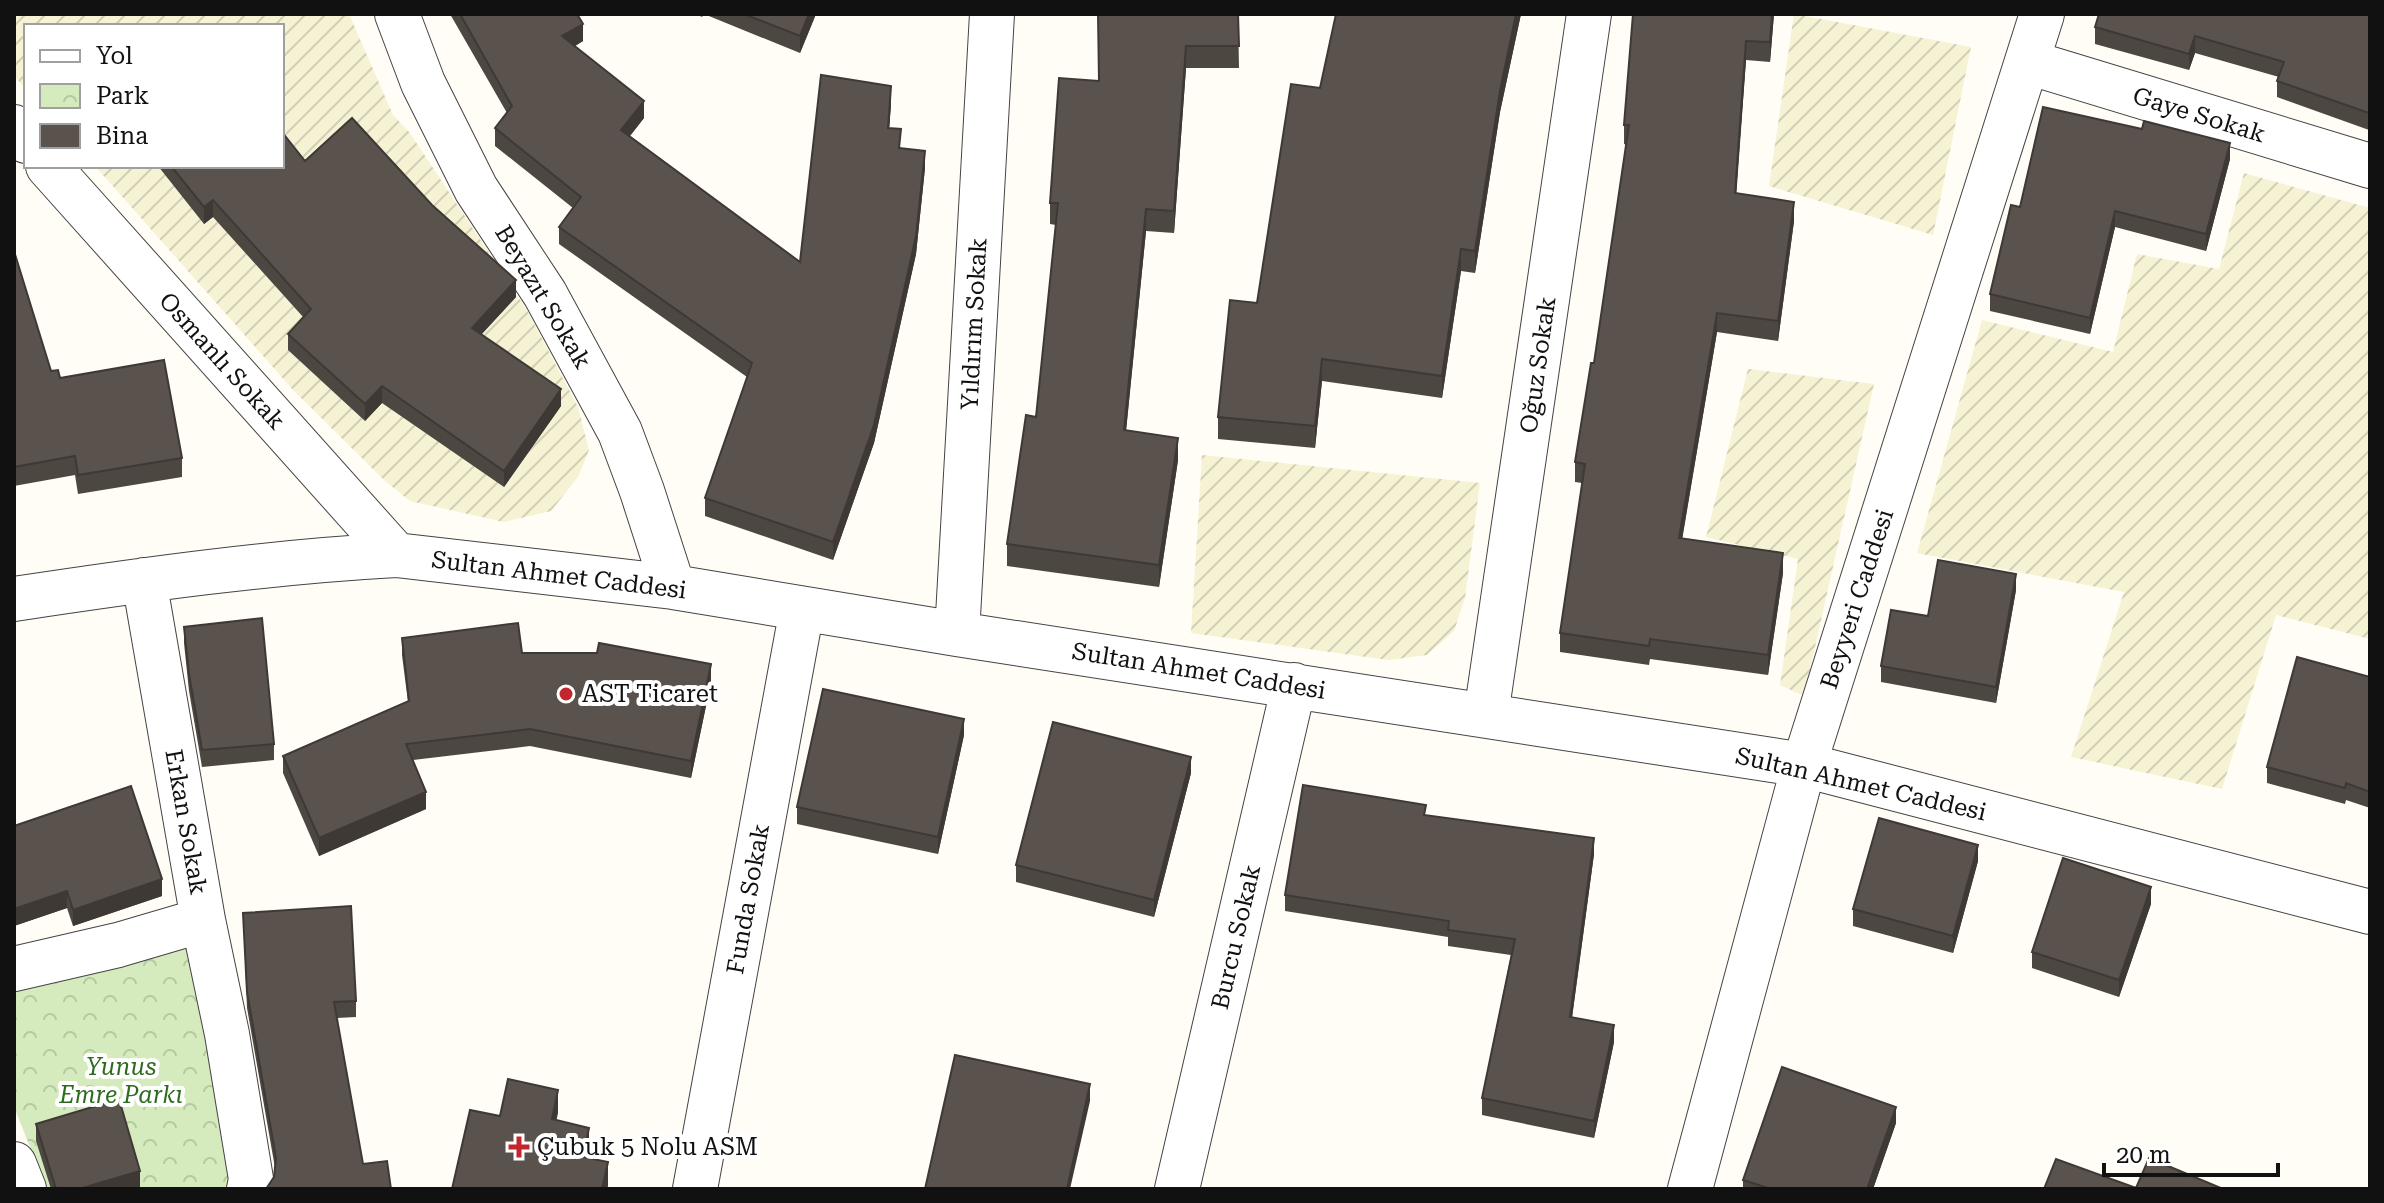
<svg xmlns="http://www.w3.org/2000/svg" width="2384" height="1203" font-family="'Roboto Serif',serif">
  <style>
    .farmland { fill: url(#farmland-furrows) }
    .park { fill: url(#park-crowns) }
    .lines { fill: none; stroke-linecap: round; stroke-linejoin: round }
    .minor-casing { stroke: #444; stroke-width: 46 }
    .minor { stroke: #fff; stroke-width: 44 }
    .wall { fill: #4d4742 }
    .shaded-wall { fill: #3f3936 }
    .building { fill: #5a524d; stroke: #3f3936; stroke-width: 2 }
    .poi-dot { fill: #c4262e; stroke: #fff; stroke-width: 3 }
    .labels { text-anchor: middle; stroke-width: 8; stroke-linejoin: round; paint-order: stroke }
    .street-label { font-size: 24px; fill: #111; stroke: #fff }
    .poi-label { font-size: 24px; fill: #111; stroke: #fff; text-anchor: start }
    .park-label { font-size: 24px; font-style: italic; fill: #2f6b1f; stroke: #fff }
  </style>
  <defs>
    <pattern id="farmland-furrows" width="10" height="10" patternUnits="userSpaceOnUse" patternTransform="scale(2)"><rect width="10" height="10" fill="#f6f3d4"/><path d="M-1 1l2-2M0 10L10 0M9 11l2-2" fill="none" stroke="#d2cfb5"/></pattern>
    <pattern id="park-crowns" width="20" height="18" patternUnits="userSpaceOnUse" patternTransform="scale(2)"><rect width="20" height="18" fill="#d5ebbd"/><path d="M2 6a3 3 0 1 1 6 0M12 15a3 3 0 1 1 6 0" fill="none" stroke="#b6c8a1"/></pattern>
  </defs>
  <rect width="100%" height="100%" fill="#fffdf5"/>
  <path class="farmland" d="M14 14H349L393 115 410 133 528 312 578 407 589 450 578 477 551 511 504 522 410 501 384 480 294 391 95 166H282V26H26V89L14 76Z
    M1794 14 1971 47 1933 235 1769 186Z
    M2244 173 2370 208V639L2276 615 2222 789 2071 757 2124 592 1917 553 1982 320 2113 352 2137 254 2219 269Z
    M1748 369 1874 384 1804 696 1780 685 1798 559 1706 537Z
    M1202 455 1480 483 1465 598 1454 631 1427 655 1388 660 1191 633Z"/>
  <path class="park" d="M208 930 243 1185 223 1189H47L14 1107V981Z"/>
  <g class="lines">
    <g class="minor-casing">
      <path id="minor" d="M397 14 423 83 476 189 545 294 620 432 642 491 673 587
        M2028 62 2370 166
        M14 127 26 141
        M48 166 396 555
        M14 599C140 580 268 562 396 555L673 587 957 634 1804 765 2370 912
        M957 634 992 14
        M1486 715 1589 14
        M203 920 227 1034 251 1179 249 1189
        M14 969 118 945 203 920 144 580
        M14 1164 24 1189
        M695 1189 802 609
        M1177 1189 1294 685
        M1690 1189 1804 765 2042 14"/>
    </g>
    <use href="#minor" class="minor"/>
  </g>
  <path class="wall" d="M450 14H577L583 41 575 46 644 118 630 136 800 262 891 104 889 128 901 148 925 168 916 254 874 443 833 560 705 516V498L747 377 559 244V227L573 208 495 146V128L507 113Z
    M696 14H816L800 53 704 14 702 17Z
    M1238 14 1239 68H1186L1174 233 1146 231 1126 430 1178 460 1159 587 1007 566V544L1036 417 1056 225 1050 224V203L1099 81Z
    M1521 14 1500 112 1475 273 1461 271 1442 398 1322 381 1315 448 1218 439V417L1257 303 1320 88Z
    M1633 14H1774L1770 62 1746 60 1736 193 1794 221 1778 341 1717 332 1682 539 1783 573 1768 675 1650 659 1649 665 1560 652V633L1582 483 1575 482V462L1594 363 1627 145 1624 144V125Z
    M2370 14 2369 130 2277 97V81L2279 77 2195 53 2189 70 2095 44V27Z
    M2230 159 2206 251 2115 227 2090 334 1990 311V294L2020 207Z
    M305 161 516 297 482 334 561 406 504 487 382 403 365 421 288 350V334L304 318 213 217 204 224 158 166H282Z
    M14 251 51 371 182 458V477L78 494 75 475 14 486Z
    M2016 590 1996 703 1881 682V666L1928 616Z
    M184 627 274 744V760L202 767 189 691 184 643Z
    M402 638 522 653 711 682 691 778 530 746 413 760 426 809 319 856 283 773V756L408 702 402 655Z
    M2370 677V808L2346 800 2345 804 2267 783V767Z
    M964 735 938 854 797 824V807Z
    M1191 773 1154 917 1016 882V865Z
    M1426 815 1594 854 1572 1017 1614 1042 1594 1138 1482 1115V1098L1511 955 1448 946V937L1285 911V895Z
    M14 826 162 896 73 926 67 908 14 926Z
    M1978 861 1953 953 1853 926V909Z
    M2151 904 2119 997 2032 968V952Z
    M243 913 356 1001V1017L337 1018 363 1164 274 1177 275 1168 247 1008Z
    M1896 1123 1873 1189H1743V1180Z
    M36 1124 140 1188 135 1189H51L36 1141Z"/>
  <path class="shaded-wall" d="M809 14H816L800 53V36Z
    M1516 14H1521L1500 112 1475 273V251L1500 91Z
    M1772 14H1774L1770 62V42Z
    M583 24V41L562 54V36Z
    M2195 36V53L2189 70V54Z
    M1746 41V60L1735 213V193Z
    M1186 46V68L1174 233V211Z
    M891 86V104L888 146V128Z
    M644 101V118L621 147V130Z
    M2230 143V159L2206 251V234Z
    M925 151V168L916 254 874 443 833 560V542Z
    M213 200V217L204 224V207Z
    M1794 202V221L1778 341V321Z
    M1146 209V231L1124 452V430Z
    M2115 211V227L2090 334V318Z
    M1461 249V271L1442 398V376Z
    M516 280V297L472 344V328Z
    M1717 313V332L1679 558V538Z
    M1322 359V381L1315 448V426Z
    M382 386V403L365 421V404Z
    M561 389V406L504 487V471Z
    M1178 438V460L1159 587V565Z
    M1783 553V573L1768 675V655Z
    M2016 574V590L1996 703V687Z
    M711 664V682L691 778V761Z
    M964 719V735L938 854V837Z
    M1191 757V773L1154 917V900Z
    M426 792V809L319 856V838Z
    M1594 838V854L1570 1033V1017Z
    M1978 845V861L1953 953V936Z
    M162 879V896L73 926V910Z
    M2151 887V904L2119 997V980Z
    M67 891V908L14 926V909Z
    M1614 1025V1042L1594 1138V1121Z
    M1090 1084V1101L1070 1189H1067Z
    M558 1090V1113L552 1142V1119Z
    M1896 1107V1123L1873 1189H1867Z
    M589 1128V1151L583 1180V1157Z
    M608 1162V1186L607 1189H602Z
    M140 1171V1188L135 1189H79Z"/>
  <path class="building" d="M460 14H577L583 24 562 36 644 101 621 130 800 262 821 75 891 86 888 128 901 129 899 148 925 151 916 236 874 425 833 542 705 498 752 363 559 227 581 197 495 128 512 106Z
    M744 14H809L800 36Z
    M1098 14H1238L1239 46H1186L1174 211 1146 209 1124 430 1178 438 1159 565 1007 544 1026 415 1036 417 1058 203H1050L1059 78 1099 81Z
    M1336 14H1516L1500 91 1475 251 1461 249 1442 376 1322 359 1315 426 1218 417 1230 300 1257 303 1291 84 1320 88Z
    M1633 14H1772L1770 42 1746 41 1735 193 1794 202 1778 321 1717 313 1679 538 1783 553 1768 655 1650 639 1649 646 1560 633 1585 464 1575 462 1591 363H1594L1629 125H1624Z
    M2099 14H2370V110L2369 113 2277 81 2284 62 2195 36 2189 54 2095 27Z
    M2043 107 2142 129 2144 121 2230 143 2206 234 2115 211 2090 318 1990 294 2011 205 2020 207Z
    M352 118 432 205 516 280 472 328 561 389 504 471 382 386 365 404 288 334 311 309 213 200 204 207 171 166H282V132L305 161Z
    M14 251 51 371 58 370 60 378 164 360 182 458 78 475 75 456 14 467Z
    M1938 560 2016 574 1996 687 1881 666 1891 610 1928 616Z
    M262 618 274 744 202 750 189 674 184 627Z
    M518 623 522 653H597L599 643 711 664 691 761 530 729 406 744 426 792 319 838 283 756 409 701 402 638Z
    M2297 657 2370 677V792L2346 783 2345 788 2267 767Z
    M823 689 964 719 938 837 797 807Z
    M1053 722 1191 757 1154 900 1016 865Z
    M1303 785 1426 805 1424 815 1594 838 1570 1017 1614 1025 1594 1121 1482 1098 1515 939 1448 930 1449 921 1285 895Z
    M131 786 162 879 73 910 67 891 14 909V826Z
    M1879 818 1978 845 1953 936 1853 909Z
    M2063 858 2151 887 2119 980 2032 952Z
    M351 906 356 1001 334 1002 363 1164 387 1161 391 1189H266L274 1177 276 1158 247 992 243 913Z
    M955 1055 1090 1084 1067 1189H925Z
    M1782 1067 1896 1107 1867 1189H1771L1743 1180Z
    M508 1079 558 1090 552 1119 589 1128 583 1157 608 1162 602 1189H452L470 1110 500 1116Z
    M119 1099 140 1171 79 1189H56L36 1124Z
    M2149 1158 2223 1189H2044L2056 1159 2136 1188Z"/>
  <g class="poi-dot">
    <circle cx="566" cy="694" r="8"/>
    <path d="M515 1135h8v8h8v8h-8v8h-8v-8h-8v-8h8z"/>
  </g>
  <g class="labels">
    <g class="street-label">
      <text transform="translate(2199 115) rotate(17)" y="8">Gaye Sokak</text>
      <text transform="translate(543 297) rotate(59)" y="8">Beyazıt Sokak</text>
      <text transform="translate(974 324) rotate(-87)" y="8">Yıldırım Sokak</text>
      <text transform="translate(222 361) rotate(48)" y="8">Osmanlı Sokak</text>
      <text transform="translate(1538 365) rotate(-82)" y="8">Oğuz Sokak</text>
      <text transform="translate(559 575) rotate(7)" y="8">Sultan Ahmet Caddesi</text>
      <text transform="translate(1857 599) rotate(-72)" y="8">Beyyeri Caddesi</text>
      <text transform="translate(1199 671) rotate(9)" y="8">Sultan Ahmet Caddesi</text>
      <text transform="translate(1861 784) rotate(13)" y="8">Sultan Ahmet Caddesi</text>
      <text transform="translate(186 822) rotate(80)" y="8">Erkan Sokak</text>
      <text transform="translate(748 899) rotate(-80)" y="8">Funda Sokak</text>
      <text transform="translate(1236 937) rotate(-77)" y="8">Burcu Sokak</text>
    </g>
    <g class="poi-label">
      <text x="582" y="702">AST Ticaret</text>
      <text x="537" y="1155">Çubuk 5 Nolu ASM</text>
    </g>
    <g class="park-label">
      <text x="121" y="1075">Yunus<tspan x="121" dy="28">Emre Parkı</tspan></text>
    </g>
  </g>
  <rect width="2384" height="1203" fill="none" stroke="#111111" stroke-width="32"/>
  <rect x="24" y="24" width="260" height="144" fill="#ffffff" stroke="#a0a0a0" stroke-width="2"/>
  <rect x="40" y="50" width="40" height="12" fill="#ffffff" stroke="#a0a0a0" stroke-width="2"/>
  <text x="96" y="64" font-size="24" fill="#111111">Yol</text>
  <rect x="40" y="84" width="40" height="24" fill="url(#park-crowns)" stroke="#a0a0a0" stroke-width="2"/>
  <text x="96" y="104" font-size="24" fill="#111111">Park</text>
  <rect x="40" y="124" width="40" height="24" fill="#5a524d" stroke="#a0a0a0" stroke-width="2"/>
  <text x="96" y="144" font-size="24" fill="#111111">Bina</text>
  <path d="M2104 1163v12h174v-12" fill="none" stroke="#111111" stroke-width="4"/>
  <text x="2116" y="1163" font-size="24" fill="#111111" stroke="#ffffff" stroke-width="6" paint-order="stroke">20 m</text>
</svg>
